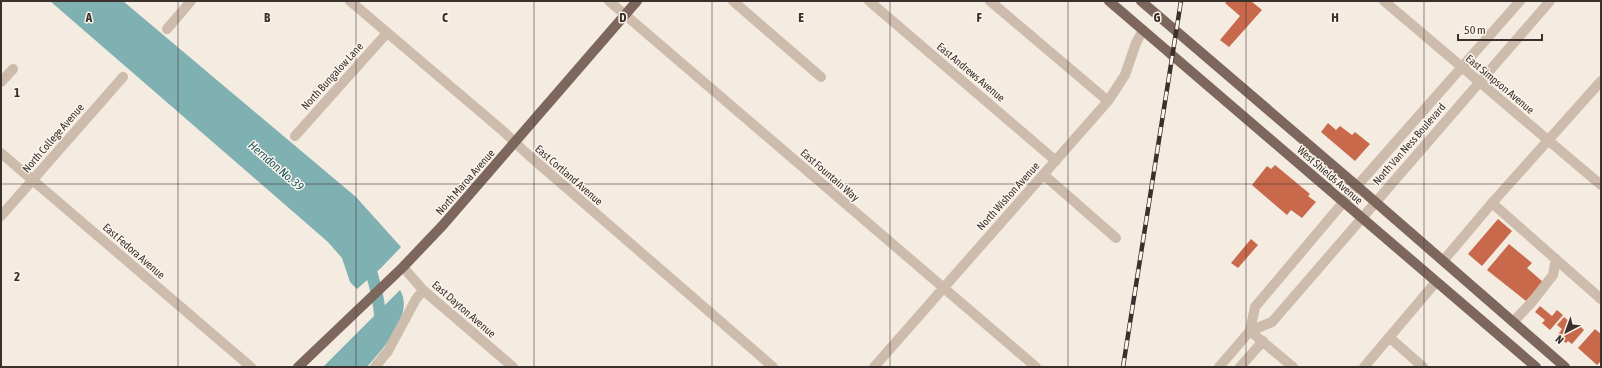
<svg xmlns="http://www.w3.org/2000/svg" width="1602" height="368" font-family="'Asap Condensed',sans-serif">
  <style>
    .water { fill: #7fb0b2 }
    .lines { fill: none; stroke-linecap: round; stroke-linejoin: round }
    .canal { stroke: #7fb0b2; stroke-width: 12 }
    .building { fill: #c8694b }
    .minor { stroke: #cdbbac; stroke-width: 10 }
    .major { stroke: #7d675c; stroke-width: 10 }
    .rail-casing { stroke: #3b302b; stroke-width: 4.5 }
    .rail { stroke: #fbf5ee; stroke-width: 3; stroke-dasharray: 9; stroke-linecap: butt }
    .grid { fill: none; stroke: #3b302b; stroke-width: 1; stroke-opacity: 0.55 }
    .labels { text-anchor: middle; stroke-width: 3; stroke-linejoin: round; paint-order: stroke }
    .street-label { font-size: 11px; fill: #3b302b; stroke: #fbf5ee }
    .water-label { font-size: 12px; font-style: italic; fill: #1f5a5e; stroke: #fbf5ee }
    .grid-label { font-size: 13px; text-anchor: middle; font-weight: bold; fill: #3b302b; stroke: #fbf5ee; stroke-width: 3; stroke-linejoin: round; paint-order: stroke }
  </style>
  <rect width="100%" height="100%" fill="#f4ebe1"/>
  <path class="water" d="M50 1H123L356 197 401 247 381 268 357 289 350 282 342 258 328 242Z
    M400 290C415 314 382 350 367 367H323Z"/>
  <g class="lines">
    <path class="canal" d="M367 261C373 274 383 313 379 327"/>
  </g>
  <path class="building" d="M1227 1H1251L1262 10 1229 47 1220 40 1240 16 1225 3Z
    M1328 123 1336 130 1340 126 1352 135 1355 132 1370 144 1355 161 1321 132Z
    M1275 165 1310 194 1308 196 1316 202 1302 218 1291 210 1287 215 1252 185 1267 166 1271 169Z
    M1498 219 1512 231 1482 266 1468 254Z
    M1251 239 1258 245 1238 268 1231 263Z
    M1509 244 1532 263 1527 268 1543 282 1526 301 1487 270Z
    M1540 306 1552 316 1557 310 1563 315 1550 330 1542 323 1545 320 1535 312Z
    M1564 317 1576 327 1578 324 1584 330 1572 344 1568 341 1566 343 1557 336 1562 329 1557 325Z
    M1595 329 1601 334V361L1597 365 1578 348Z"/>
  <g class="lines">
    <path class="minor" d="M350 1 503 131 525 152 773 367
      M609 1 1036 367
      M733 1 821 77
      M869 1 1056 161
      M990 1 1108 101
      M1384 1 1601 185
      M167 29 191 1
      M1 82 13 69
      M295 136 387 33
      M1 153 251 367
      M1044 175 1116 238
      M1492 203 1601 81
      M1 216 123 77
      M1443 261 1492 203 1601 299
      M403 267 423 290 513 367
      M1513 322 1532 302 1553 275 1556 259
      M1250 331 1272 322 1550 1
      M1250 331 1293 367
      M1389 337 1423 367
      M375 367 388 351 416 299 423 290
      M874 367 1108 101 1125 75 1136 43 1143 30
      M1219 367 1250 331 1255 307 1357 186 1520 1
      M1240 367 1263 341
      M1364 367 1436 282"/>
    <path class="major" d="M1109 1 1536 367
      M1141 1 1357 186 1565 367
      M298 367 403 267 443 225 637 1"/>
    <g class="rail-casing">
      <path id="rail" d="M1123 367 1181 1"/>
    </g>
    <use href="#rail" class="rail"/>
  </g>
  <path class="grid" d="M178 1V367M356 1V367M534 1V367M712 1V367M890 1V367M1068 1V367M1246 1V367M1424 1V367M1 184H1601"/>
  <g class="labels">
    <g class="street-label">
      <text transform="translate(971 72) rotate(40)" y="4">East Andrews Avenue</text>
      <text transform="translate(332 76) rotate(-48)" y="4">North Bungalow Lane</text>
      <text transform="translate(1500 84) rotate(40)" y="4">East Simpson Avenue</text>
      <text transform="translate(53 138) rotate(-49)" y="4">North College Avenue</text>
      <text transform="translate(1409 144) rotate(-49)" y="4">North Van Ness Boulevard</text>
      <text transform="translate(569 175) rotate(41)" y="4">East Cortland Avenue</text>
      <text transform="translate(830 175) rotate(41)" y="4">East Fountain Way</text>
      <text transform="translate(1330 175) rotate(41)" y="4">West Shields Avenue</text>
      <text transform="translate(465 182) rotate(-49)" y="4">North Maroa Avenue</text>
      <text transform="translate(1008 196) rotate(-48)" y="4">North Wishon Avenue</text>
      <text transform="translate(134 251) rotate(41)" y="4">East Fedora Avenue</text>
      <text transform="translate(464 309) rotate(41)" y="4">East Dayton Avenue</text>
    </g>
    <g class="water-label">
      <text transform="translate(276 166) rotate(41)" y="4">Herndon No. 39</text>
    </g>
  </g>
  <g class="grid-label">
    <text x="89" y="22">A</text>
    <text x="267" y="22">B</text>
    <text x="445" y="22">C</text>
    <text x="623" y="22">D</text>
    <text x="801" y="22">E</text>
    <text x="979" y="22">F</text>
    <text x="1157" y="22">G</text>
    <text x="1335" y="22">H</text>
    <text x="17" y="97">1</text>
    <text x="17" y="281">2</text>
  </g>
  <rect width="1602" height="368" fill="none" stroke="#3b302b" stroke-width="4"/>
  <g transform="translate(1566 332) rotate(221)" stroke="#fbf5ee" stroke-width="3" paint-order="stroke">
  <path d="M0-3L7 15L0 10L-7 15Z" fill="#3b302b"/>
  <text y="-6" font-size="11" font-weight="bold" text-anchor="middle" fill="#3b302b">N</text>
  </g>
  <path d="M1458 34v6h84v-6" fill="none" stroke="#3b302b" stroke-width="2"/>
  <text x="1464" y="34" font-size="12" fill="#3b302b" stroke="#fbf5ee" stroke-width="3" paint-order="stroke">50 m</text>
</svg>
